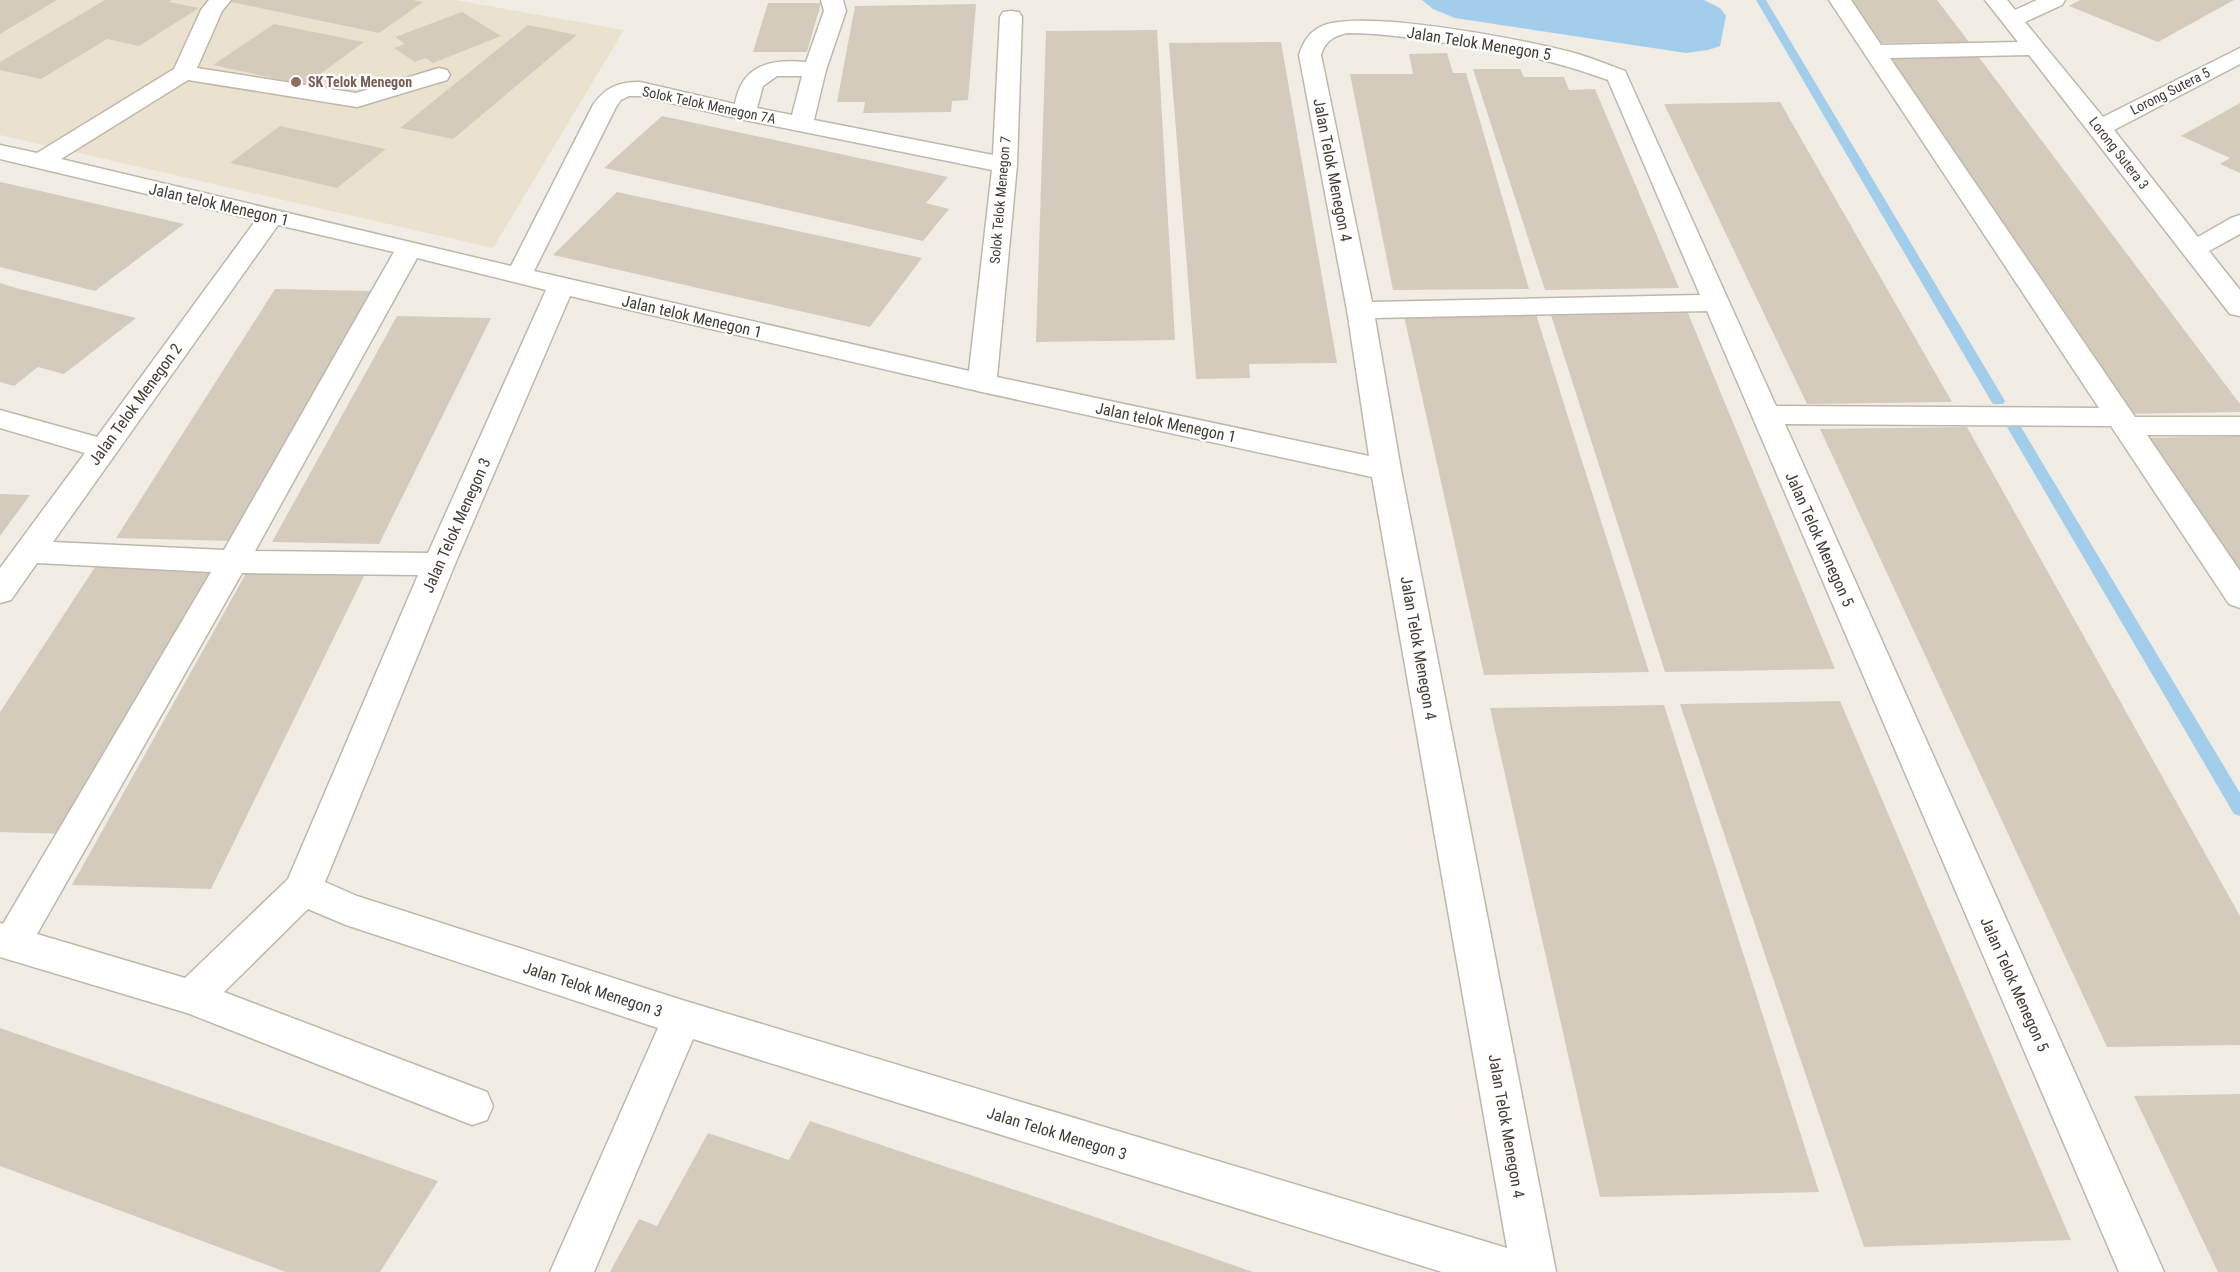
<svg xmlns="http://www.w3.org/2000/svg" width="2240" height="1272" font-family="'Roboto Condensed',sans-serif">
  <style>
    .education { fill: #eae2ce }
    .water { fill: #a2ceec }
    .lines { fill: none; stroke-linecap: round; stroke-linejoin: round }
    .stream { fill: #a2ceec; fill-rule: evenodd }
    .building { fill: #d5cbbd }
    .minor-casing { stroke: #bfb7aa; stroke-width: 3 }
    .minor { fill: #fff; fill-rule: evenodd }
    .education-dot { fill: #8d6e63; stroke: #fff; stroke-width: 2 }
    .labels { text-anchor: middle; stroke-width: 4.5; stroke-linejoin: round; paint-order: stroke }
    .far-education-label { font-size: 14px; font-weight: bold; fill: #785e54; stroke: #fff; text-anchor: start }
    .far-street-label { font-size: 14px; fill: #433d34; stroke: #fff }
    .street-label { font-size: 16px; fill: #433d34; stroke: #fff }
  </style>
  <rect width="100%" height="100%" fill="#f1ede4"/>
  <path class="education" d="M0 0H455L624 30 493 248 0 135Z"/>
  <path class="water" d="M1422 0H1704L1720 8 1726 16 1720 46 1708 50 1686 53 1455 18 1433 9Z"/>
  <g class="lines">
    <path class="stream" d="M1756 0H1766L2005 401 2003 404H1993L1991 401Z
      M2014 422 2021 427 2240 793V816L2234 814 2007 427Z"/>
  </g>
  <path class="building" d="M0 0H57L0 34Z
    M105 0H172L169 2 199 8 139 46 107 39 41 79 0 70V62Z
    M222 0H413L423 2 379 33Z
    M1846 0H1937L1969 42 1876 43Z
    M2080 0H2234L2158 42 2069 6Z
    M768 3H821L807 52H753Z
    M976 4 968 100 952 101 951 112 863 113 865 102H837L855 6Z
    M462 12 501 36 433 63 426 58 415 62 394 48 405 44 395 37Z
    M274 24 364 42 305 85 213 65Z
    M528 25 577 35 453 139 400 128Z
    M1157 30 1175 340 1036 342 1046 31Z
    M1281 42 1337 363 1249 364 1250 378 1196 379 1169 43Z
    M1447 53 1453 73H1466L1529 289 1393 290 1350 74H1413L1409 54Z
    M1978 56 2240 404V412L2124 414 1883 57Z
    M1473 69H1520L1524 77H1564L1569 90 1595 89 1679 288 1545 290Z
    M1780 102 1831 191 1952 402 1807 404 1664 104Z
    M2240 103V173L2220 164 2230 158 2181 136Z
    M662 116 948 177 926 203 949 209 923 241 604 168Z
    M280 126 386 149 337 188 230 163Z
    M0 182 36 190 184 224 95 291 0 267Z
    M617 192 654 200 922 258 870 327 553 255Z
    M0 283 16 288 136 318 64 374 38 367 14 386 0 382Z
    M275 289 371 291 230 541 116 538Z
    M1688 313 1708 362 1835 669 1665 672 1551 315Z
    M1536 314 1568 417 1649 672 1484 675 1404 316Z
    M397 316 491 318 379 544 272 542Z
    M1967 427 2240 916V1045L2107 1047 1820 429Z
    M2240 436V582L2143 438Z
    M0 494 30 495 0 536Z
    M99 561 222 564 66 834 0 832V712Z
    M249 568 367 570 211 889 72 885Z
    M1840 701 1930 912 2071 1240 1864 1247 1680 704Z
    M1664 705 1800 1132 1819 1192 1600 1197 1490 708Z
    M0 1028 224 1106 438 1181 380 1272H286L0 1166Z
    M2240 1094V1272H2218L2134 1096Z
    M810 1121 1101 1219 1253 1272H610L639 1219 657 1226 708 1133 789 1160Z"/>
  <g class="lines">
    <g class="minor-casing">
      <path id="minor" d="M209 0H231L222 11 197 68 356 93 439 68 447 70 450 75 447 80 357 107 188 80 61 159 511 266 593 105C606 87 618 82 640 82L735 104C742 64 771 59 806 62L824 11 821 0H843L846 11 826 70 814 120 993 155 1000 17 1003 12 1011 11 1019 12 1022 17 1017 165 997 377 1369 456 1347 310 1299 55C1303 43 1308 33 1320 27 1358 7 1532 41 1578 54 1594 59 1609 65 1625 71L1776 406 2099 408 1829 0H1851L1881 45 2018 42 1985 0H2007L2015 10 2037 0H2065L2062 5 2025 22 2103 117 2240 48V64L2114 130 2198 237 2231 218 2240 215V234L2209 251 2240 290V316L2230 314 2029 55 1890 58 2135 417H2240V435H2147L2240 571V608L2229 604 2111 426 1785 424 2164 1272H2119L1707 311 1375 318 1401 470 1556 1272H1442L693 1039 594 1272H550L658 1028 346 925 308 909 224 992 487 1092 493 1106 487 1120 472 1125 187 1013 0 957V923L3 924 211 572 37 563 11 600 0 603V568L85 453 0 428V410L97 437 256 220 0 159V145L37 153 174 69 201 10ZM1347 33C1378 33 1408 37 1438 42 1501 50 1548 58 1608 80L1700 295 1372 302 1321 55C1325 41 1334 36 1347 33ZM777 76H802L792 115 757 108 763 86ZM629 96H640L745 120 992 170 969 371 534 271 616 107 621 100ZM278 225 394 252 224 550 53 542ZM417 258 546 290 428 553 255 551ZM570 296 982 392 1372 477 1507 1248 682 1000 357 896 325 882 455 564ZM242 573 418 575 288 879 185 978 37 934Z"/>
    </g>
    <use href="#minor" class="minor"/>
  </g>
  <circle class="education-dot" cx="296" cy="82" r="6"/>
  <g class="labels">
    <g class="far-education-label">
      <text x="308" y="87">SK Telok Menegon</text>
    </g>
    <g class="far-street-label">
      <text transform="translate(2170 91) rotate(-27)" y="5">Lorong Sutera 5</text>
      <text transform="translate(709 105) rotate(12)" y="5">Solok Telok Menegon 7A</text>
      <text transform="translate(2119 153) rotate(52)" y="5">Lorong Sutera 3</text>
      <text transform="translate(1000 200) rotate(-85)" y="5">Solok Telok Menegon 7</text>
    </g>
    <g class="street-label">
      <text transform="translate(1479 43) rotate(9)" y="6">Jalan Telok Menegon 5</text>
      <text transform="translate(1333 170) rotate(79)" y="6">Jalan Telok Menegon 4</text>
      <text transform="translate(219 204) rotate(13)" y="6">Jalan telok Menegon 1</text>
      <text transform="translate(692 316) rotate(13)" y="6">Jalan telok Menegon 1</text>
      <text transform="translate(135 404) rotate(-54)" y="6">Jalan Telok Menegon 2</text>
      <text transform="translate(1166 422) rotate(12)" y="6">Jalan telok Menegon 1</text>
      <text transform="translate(456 525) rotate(-66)" y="6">Jalan Telok Menegon 3</text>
      <text transform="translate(1820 539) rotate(66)" y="6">Jalan Telok Menegon 5</text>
      <text transform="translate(1419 648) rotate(80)" y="6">Jalan Telok Menegon 4</text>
      <text transform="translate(2015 984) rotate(66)" y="6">Jalan Telok Menegon 5</text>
      <text transform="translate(593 989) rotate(18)" y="6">Jalan Telok Menegon 3</text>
      <text transform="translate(1507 1126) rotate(80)" y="6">Jalan Telok Menegon 4</text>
      <text transform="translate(1057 1133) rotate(17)" y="6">Jalan Telok Menegon 3</text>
    </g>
  </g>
</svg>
